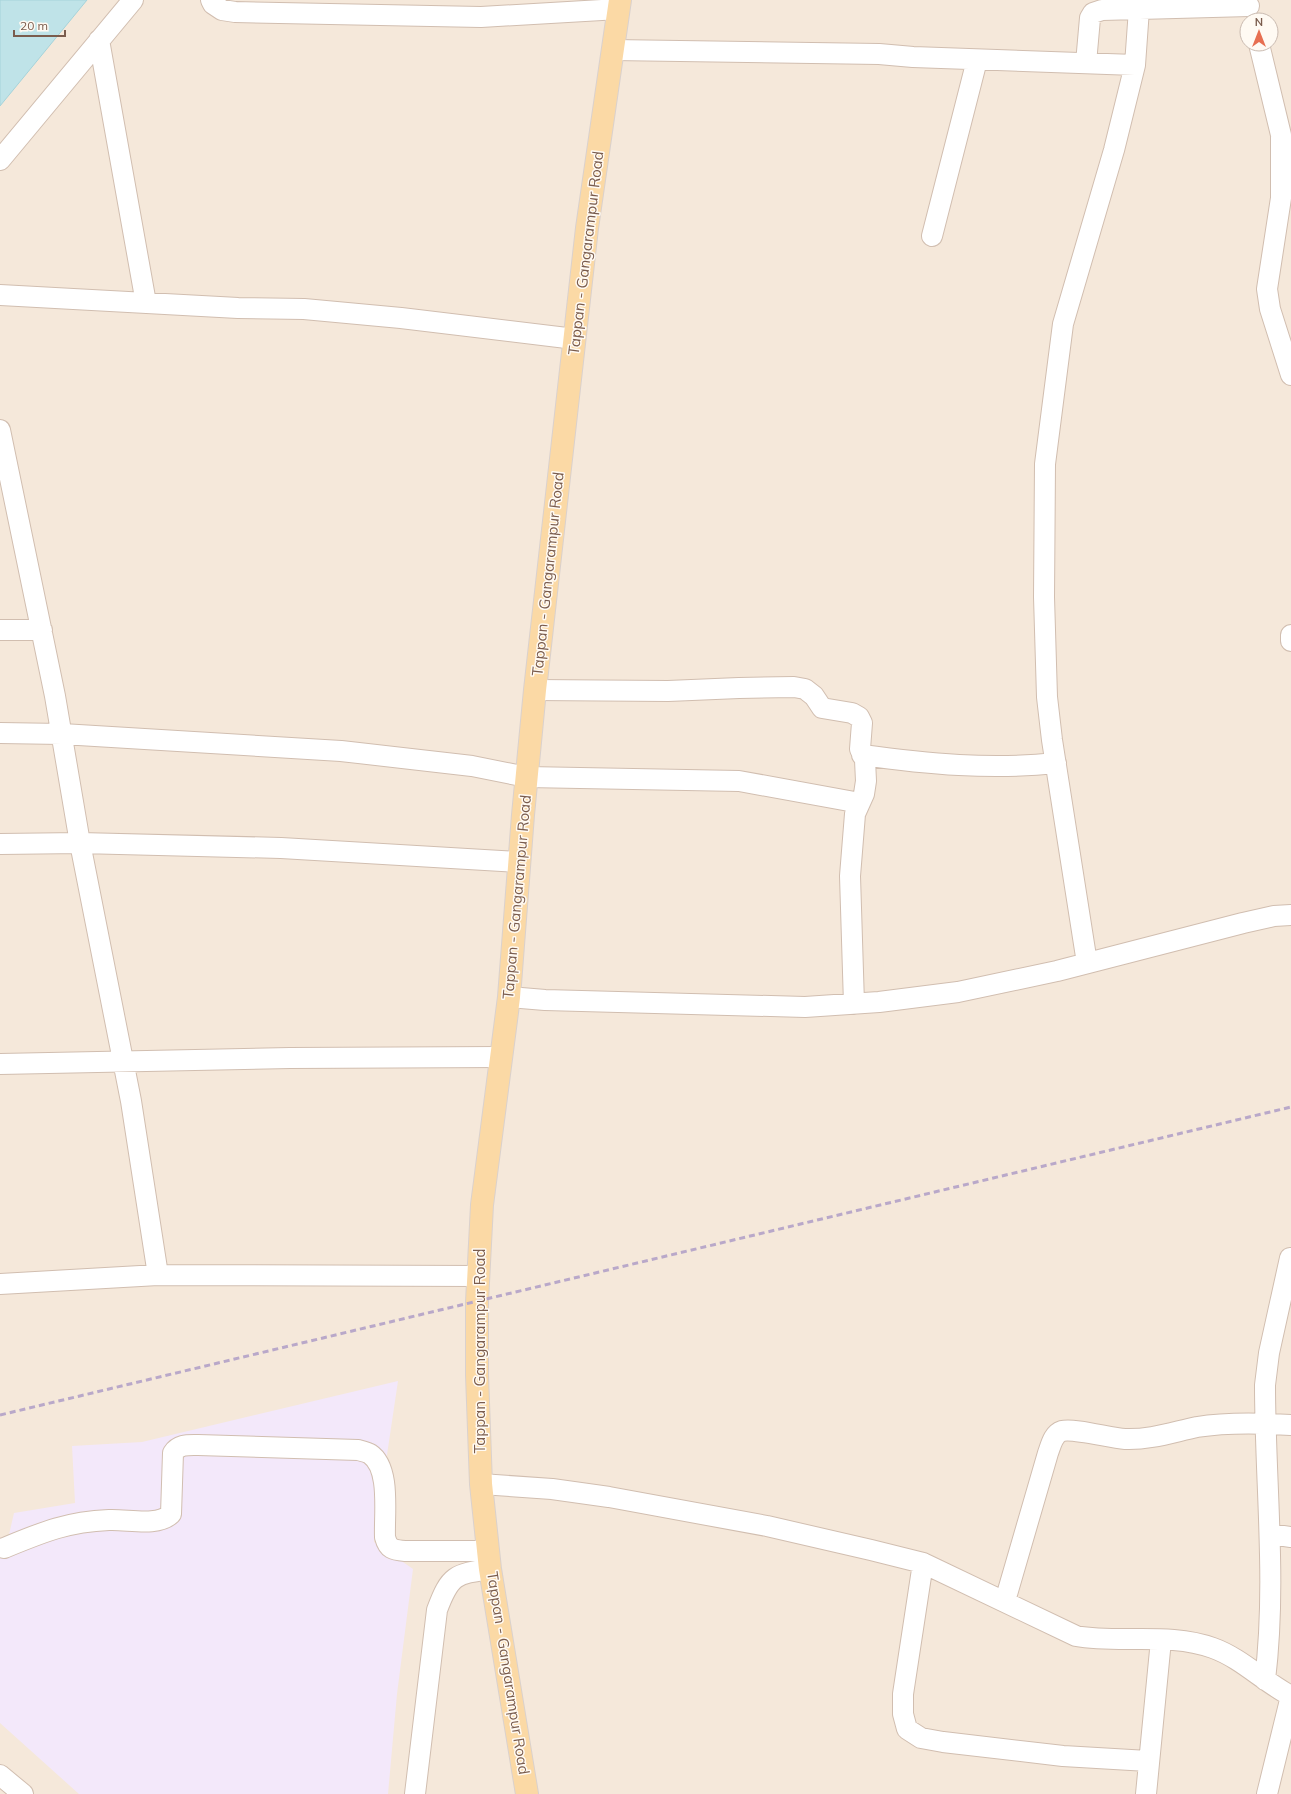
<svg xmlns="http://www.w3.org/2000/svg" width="1291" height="1794" font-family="Mulish,sans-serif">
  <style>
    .residential { fill: #f5e8da; fill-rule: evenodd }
    .education { fill: #f3e8fa }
    .water { fill: #bfe3e8; stroke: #a5d3da }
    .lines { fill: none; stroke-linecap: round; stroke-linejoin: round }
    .minor-casing { stroke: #d1beb0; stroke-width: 22 }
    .major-casing { stroke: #dad1cd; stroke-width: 24 }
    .minor { stroke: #fff; stroke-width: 20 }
    .major { stroke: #fbd9a5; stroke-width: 22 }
    .rail { stroke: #b9a8c9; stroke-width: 3; stroke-dasharray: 6 4; stroke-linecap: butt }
    .labels { text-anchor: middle; stroke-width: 3; stroke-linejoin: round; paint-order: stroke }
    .street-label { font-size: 15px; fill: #7a5c4d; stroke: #fffaf3 }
  </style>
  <rect width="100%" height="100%" fill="#fdf6ec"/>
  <path class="residential" d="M0 0H1291V1794H0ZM1247 20H1271V44H1247Z"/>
  <path class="education" d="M398 1381 374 1542 413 1569 397 1694 388 1794H79L0 1723V1541L8 1539 14 1513 75 1503 72 1446 142 1442Z"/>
  <path class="water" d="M0 0H87L0 106Z"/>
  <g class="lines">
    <g class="minor-casing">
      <path id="minor" d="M211 0 213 4 222 10 235 12 481 17 619 9
        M99 40 146 303
        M1259 44 1281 135V198L1267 289 1270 309 1291 375
        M613 50 879 54 913 57 1135 65 1139 9 1249 6
        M1086 63 1090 18 1093 13 1102 10 1139 9
        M0 160 133 0
        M932 236 977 60
        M0 295 238 308 304 309 401 318 575 339
        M0 430 55 696 80 843 131 1101 158 1275
        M0 630H42
        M1291 635V641
        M535 690 668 691 739 688 794 687 805 689 814 696 822 708 852 713 859 717 862 723 860 749 865 760 866 781 864 794 855 814 850 876 854 1004
        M0 733 62 734 341 751 472 766 527 777 739 781 860 803
        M862 755C927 764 991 770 1056 763
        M0 844 80 843 281 848 519 862
        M1087 963 1052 740 1047 697 1044 597 1045 464 1063 324 1114 150 1135 65
        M509 997 545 1000 805 1007 879 1002 958 992 1057 971 1243 923 1274 916 1291 915
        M0 1064 290 1058 501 1057
        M0 1284 158 1275 478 1276
        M481 1484 552 1489 609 1497 767 1526 871 1550 923 1563 1076 1636C1121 1644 1169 1632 1213 1648 1241 1658 1264 1682 1291 1696
        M1270 1534 1291 1537
        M4 1548C43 1532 66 1522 109 1520 128 1519 157 1527 171 1514L173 1453C179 1444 188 1445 198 1445L358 1450C362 1451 367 1452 370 1454 391 1468 384 1514 385 1537 388 1549 393 1550 405 1551H488
        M923 1563 903 1694V1714L907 1729 921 1738 943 1742 1063 1756 1148 1761
        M1005 1601 1048 1453C1051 1445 1053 1434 1062 1431 1074 1428 1110 1438 1125 1439 1150 1440 1173 1432 1197 1427 1228 1422 1260 1423 1291 1425
        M1265 1680C1277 1582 1265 1483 1265 1385L1269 1353 1290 1258
        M0 1775 23 1794
        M415 1794 437 1610C450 1575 455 1574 490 1569
        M1146 1794 1161 1640
        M1267 1794 1291 1696"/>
    </g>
    <g class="major-casing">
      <path id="major" d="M527 1794 490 1569 481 1484 477 1375V1302L482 1205 509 997 523 815 535 690 587 228 620 0"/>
    </g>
    <use href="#minor" class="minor"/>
    <use href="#major" class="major"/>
    <path class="rail" d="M0 1415 1291 1107"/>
  </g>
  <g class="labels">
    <g class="street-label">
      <text transform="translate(586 253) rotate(-83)" y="5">Tappan - Gangarampur Road</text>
      <text transform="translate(548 574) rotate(-84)" y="5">Tappan - Gangarampur Road</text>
      <text transform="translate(517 897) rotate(-85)" y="5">Tappan - Gangarampur Road</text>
      <text transform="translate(480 1351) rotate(-90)" y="5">Tappan - Gangarampur Road</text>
      <text transform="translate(508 1673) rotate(81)" y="5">Tappan - Gangarampur Road</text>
    </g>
  </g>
  <g transform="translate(1259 32)"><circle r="19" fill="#fffaf3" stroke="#cabbb1"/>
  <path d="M0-3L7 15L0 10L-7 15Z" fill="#e76f51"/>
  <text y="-6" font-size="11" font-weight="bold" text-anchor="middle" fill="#7a5c4d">N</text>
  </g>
  <path d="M14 30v6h51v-6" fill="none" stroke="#7a5c4d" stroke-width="2"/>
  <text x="20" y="30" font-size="12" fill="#7a5c4d" stroke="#fffaf3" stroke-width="3" paint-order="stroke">20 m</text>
</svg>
